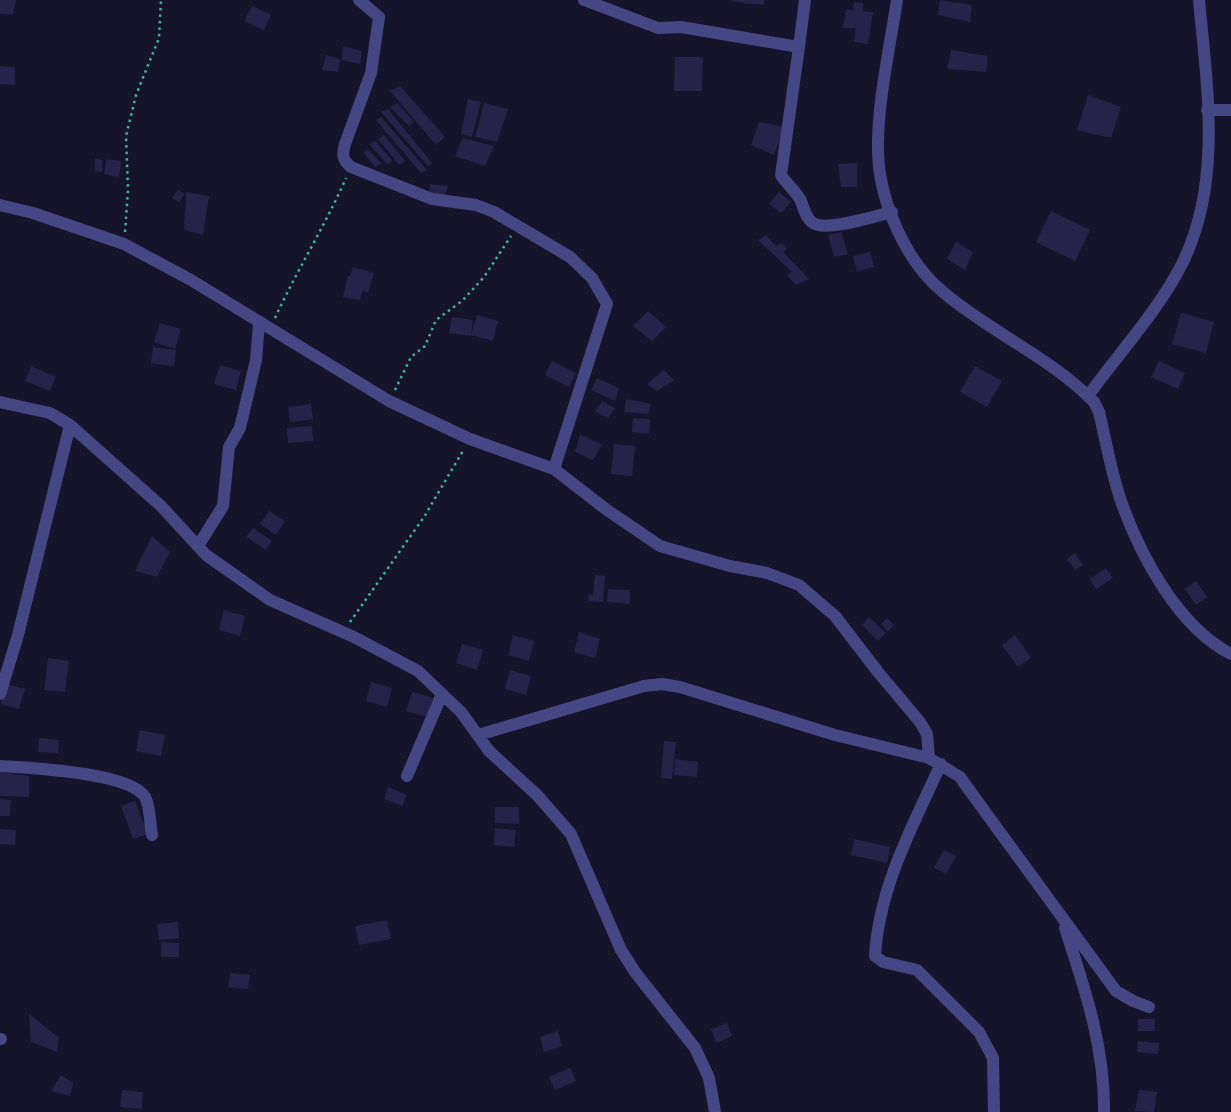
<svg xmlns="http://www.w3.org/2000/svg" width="1231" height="1112" font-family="Barlow,sans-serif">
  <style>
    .building { fill: #272249 }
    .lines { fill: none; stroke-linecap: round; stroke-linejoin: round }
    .path { stroke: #3fb2a2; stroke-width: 2.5; stroke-dasharray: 2.5 4; stroke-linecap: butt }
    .minor { stroke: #444784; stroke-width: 12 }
  </style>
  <rect width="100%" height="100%" fill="#16142a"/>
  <path class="building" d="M0 0H16L13 15 0 14Z
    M729 0H764V5L742 3Z
    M940 0 972 5 970 22 938 15Z
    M854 2 863 3V11L873 12 868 44 854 42 856 28H843L846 9 853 10Z
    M252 6 271 15 264 30 244 21Z
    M343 46 362 51 360 64 342 60Z
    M951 50 988 56 986 72 947 69Z
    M326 55 340 59 338 72 322 70Z
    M675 57H703L702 91H674Z
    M0 66 15 67V85L0 84Z
    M400 86 445 137 436 145 390 91Z
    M1088 95 1121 107 1111 138 1077 130Z
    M468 99 481 102 472 137 461 134Z
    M397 103 414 122 409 126 390 107Z
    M484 103 508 109 497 142 475 137Z
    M388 109 432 163 428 166 381 112Z
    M381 117 427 170 421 173 376 120Z
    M759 122 784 127 774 155 751 145Z
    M384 135 405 161 399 165 378 139Z
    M463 138 494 146 485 166 455 156Z
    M375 141 393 161 387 164 369 144Z
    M368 149 382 164 375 167 364 153Z
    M95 159 103 160 102 172 95 171Z
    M106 159 121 161 119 177 104 174Z
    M857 163V187H841L838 164Z
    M430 184 448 186 445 196H429Z
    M178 190 185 194 179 202 172 198Z
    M186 192 209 196 203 235 184 230Z
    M779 192 791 202 781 213 769 204Z
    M1051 211 1090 230 1075 261 1036 242Z
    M841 232 848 254 834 257 828 235Z
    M766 235 776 246 782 243 787 249 783 252 809 279 796 285 787 275 792 272 758 240Z
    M956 242 973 252 965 270 947 259Z
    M870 252 874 267 857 272 853 256Z
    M353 267 374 273 368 292 362 291 360 300 343 297 348 276H350Z
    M648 311 666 327 652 341 633 326Z
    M1181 313 1214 322 1206 353 1172 344Z
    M477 315 498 321 493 341 471 335Z
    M452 317 473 320 471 336 449 333Z
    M160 323 181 329 175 349 154 342Z
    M153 347 176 350 174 366 151 363Z
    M552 361 576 373 569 387 545 375Z
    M1159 361 1185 373 1178 389 1151 377Z
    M220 365 241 371 236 390 214 384Z
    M31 366 56 377 50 391 25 381Z
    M975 366 1002 381 987 407 960 392Z
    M664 370 674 380 657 391 647 384Z
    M597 378 619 388 615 401 591 390Z
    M626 399 651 404 648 414 624 412Z
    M602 401 615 408 608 418 595 412Z
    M311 404 313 419 290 422 288 407Z
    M633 418 650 419 649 434 632 432Z
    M312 426 313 441 288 443 287 428Z
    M580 435 602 444 593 460 575 452Z
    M614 444 635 446 632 476 611 474Z
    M269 511 285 521 276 535 260 524Z
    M253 528 272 541 266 550 246 537Z
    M152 536 170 552 157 577 135 571Z
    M1075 553 1083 565 1075 570 1067 559Z
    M1106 568 1113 578 1096 589 1090 579Z
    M595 575 605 576 603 602 588 601 589 594 593 595Z
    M1196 581 1207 597 1196 605 1185 589Z
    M608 589 630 590V604L607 602Z
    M224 610 245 616 240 636 219 630Z
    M869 617 886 633 878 641 862 625Z
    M887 618 894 625 888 632 881 624Z
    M579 632 600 639 595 658 574 652Z
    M513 635 534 641 529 661 508 655Z
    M1015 635 1031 658 1018 667 1002 645Z
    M462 644 483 650 477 670 456 663Z
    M48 658 69 661 65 692 44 690Z
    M510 670 531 676 526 695 505 689Z
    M371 682 392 688 387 707 366 701Z
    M7 684 25 689 19 709 1 704Z
    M412 692 433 698 427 717 406 711Z
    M140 730 165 735 161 756 136 751Z
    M39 738 59 740 58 753 38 752Z
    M664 741 676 742 672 779 661 778Z
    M675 759 698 762 697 777 674 775Z
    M0 772 29 776V797L0 796Z
    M388 787 407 795 402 806 384 799Z
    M0 799 11 800 10 816H0Z
    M135 801 148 834 133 839 121 806Z
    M495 807H519V824L495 823Z
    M495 828 516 830 514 847 494 845Z
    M0 829 16 830 15 845 0 844Z
    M854 839 890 847 887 863 851 855Z
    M944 850 956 856 946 874 934 868Z
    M387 920 391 939 359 945 355 926Z
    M178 922 179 938 159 940 157 924Z
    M161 942 179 943V957H161Z
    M230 973 250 975 248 989 228 987Z
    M29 1014 59 1038 57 1052 31 1042Z
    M1138 1019H1155V1031H1138Z
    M727 1023 732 1036 716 1043 711 1029Z
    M558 1031 562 1046 544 1052 540 1037Z
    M1138 1041 1159 1043 1158 1054 1137 1052Z
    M570 1068 576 1081 555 1090 549 1077Z
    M61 1075 73 1083 70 1096 51 1091Z
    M122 1090 143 1092 142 1109 120 1107Z
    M1139 1090 1157 1092 1154 1112 1135 1111Z"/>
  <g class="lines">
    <path class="path" d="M125 232 128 190 126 136 136 95 159 38 161 0
      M275 318C297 270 325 226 346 178
      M395 390 411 357 425 346 436 320 462 301 484 277 511 236
      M350 622 424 517 464 449"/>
    <path class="minor" d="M584 0 658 28 681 27 799 47 781 175C786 183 795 191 800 199 804 207 805 218 813 223 826 232 875 216 892 212
      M897 0C890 47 877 104 878 151 879 200 905 261 943 292 990 332 1050 357 1094 402L1099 412C1106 441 1111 472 1121 501 1140 555 1178 627 1231 654
      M799 47 805 0
      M1207 110H1231
      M0 205 33 213 124 244 191 280 389 401 470 439 554 469 607 304 592 278 570 257 494 212 476 205 432 199 351 167C342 160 342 154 345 144L371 73 379 17 359 0
      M1088 396C1119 353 1157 312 1181 266 1223 184 1207 87 1199 0
      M0 402 50 413 70 425 18 635 0 694
      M70 425 161 506 206 555 270 600 354 637 418 671 461 712 489 751 538 796 571 834 621 950 635 972 695 1048 709 1078 715 1112
      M554 469 607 510 660 546 730 566 767 573 799 585 835 616 878 672 920 722 927 734 929 758
      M198 546 223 506 229 447 240 428 256 360 259 323
      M478 735 644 686 662 684 680 687 835 735 929 758 960 777 967 787 1116 991 1133 1001 1149 1007
      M941 764C913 825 879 887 875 956L883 962 917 970 979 1032 993 1058 994 1112
      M0 766C29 768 129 772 145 797 150 805 150 825 152 835
      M407 776 442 694
      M1065 928C1085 989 1105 1048 1104 1112
      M0 1039H1"/>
  </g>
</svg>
